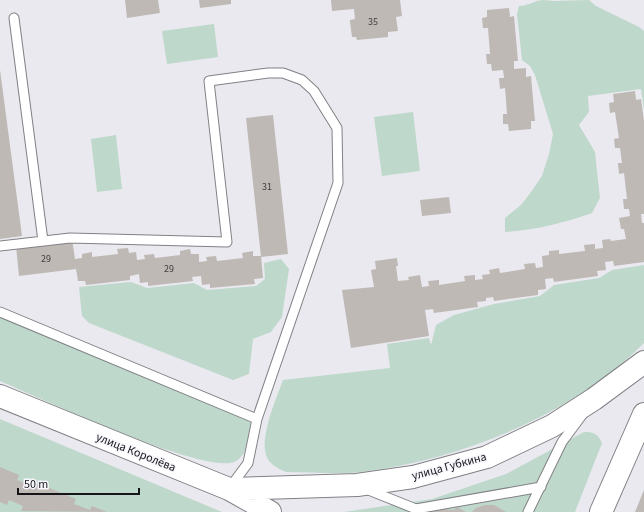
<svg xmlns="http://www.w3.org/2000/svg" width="644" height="512" font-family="'Source Sans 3',sans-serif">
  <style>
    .green { fill: #bed8cb }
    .building { fill: #bfb9b6 }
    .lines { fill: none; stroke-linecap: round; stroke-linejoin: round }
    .lane-casing { stroke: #818086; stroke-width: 11 }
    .secondary-casing { stroke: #818086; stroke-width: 24 }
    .lane { stroke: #fff; stroke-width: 9 }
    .secondary { stroke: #fff; stroke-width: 22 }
    .labels { text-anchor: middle; stroke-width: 3; stroke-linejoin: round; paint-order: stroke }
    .number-label { font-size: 10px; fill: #403e3f }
    .street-label { font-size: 12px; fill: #151517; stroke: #f7f6fc }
  </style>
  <rect width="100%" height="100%" fill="#eae9ef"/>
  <path class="green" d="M543 0 554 1 589 0 596 6 639 27 644 31V110L641 89 588 96 589 112 579 125 595 152 597 171 600 198 592 213C564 223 535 230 505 232V218L521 205 531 192 542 176 549 154 553 134 535 75 530 66 522 60 517 14 519 6C528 6 533 1 543 0Z
    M214 24 218 57 167 64 162 31Z
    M413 112 420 171 382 176 374 117Z
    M116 135 122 189 97 192 91 139Z
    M281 259 289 269 282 317 271 332 253 339 249 374 233 380 89 323 82 316 79 287 131 282 147 288 194 283 207 290 256 286 265 279 264 263Z
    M644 265V343C632 354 621 366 608 375 537 427 454 459 368 471 342 475 312 472 286 472 277 468 269 464 266 455 260 436 276 399 283 380L390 368 387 344 429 338 431 345 436 325 454 315 494 304 540 296 554 285 599 278 612 270Z
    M0 315 253 420C250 434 249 453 236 461 209 478 36 396 0 381Z
    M0 419 222 512H0Z
    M584 432C594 432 598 434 602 443L575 512H344L432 499 506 474Z"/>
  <path class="building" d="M125 0H158L160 13 127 18Z
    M199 0H231V4L200 8Z
    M331 0H400L402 16 396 17 398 31 388 32V37L357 40 356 37H352L350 22V20L355 19 354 9 332 11Z
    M509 8 510 17 514 16 518 61H514V69L526 68V77L531 76 535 121H531V129L509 131 508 124H503V114H507L505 88 500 89 499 78H504L503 70 492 71 491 64H487L486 54H490L488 28H483L482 18 487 17V10Z
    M0 70 22 236 0 239Z
    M635 91 636 100 641 99 644 121V214H641L642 223H644V262L614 266 613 261 605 262 606 270 597 271 598 276 554 282 553 278 545 279 546 289 538 290V295L494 301 493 297 486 298V301L477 302 478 307 434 313 433 309 425 310 429 336 351 348 342 290 374 287 371 270 376 269 375 261 397 258 398 266H396L398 281 409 280 408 277 420 275 422 287 429 286 428 281 439 280V285L465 281 464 276 475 275V280L483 279 482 275 490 274 489 270 499 268 500 273 525 269 524 264 535 263 536 268 543 267 542 256 549 255V251L559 250V254L585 251 584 245 595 244V249L603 248 602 240 610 239 611 241 626 239 624 229H621L619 218 630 216 629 209H624L623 199H627L624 173 619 174 618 163H622L620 148H615L614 139 619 138 615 112 610 113 609 103 614 102 613 94Z
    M273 115 288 254 261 257 246 118Z
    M449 197 451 213 422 216 420 200Z
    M72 239 75 259 82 258V254L92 252V257L118 254 117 249 128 248 129 253 136 252 137 260 145 259 144 255 154 254 155 258 180 255V251L190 249 191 254H199V262L207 261 206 257 216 256 217 261 243 258 242 253 253 251V256H261L263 278 254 279 255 284 210 288V284L202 285 201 276 192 277 193 281 148 286V282L140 283 139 274 130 276V280L86 285 85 281H78L76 269 19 276 16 246Z
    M0 467 19 475 17 480 33 486 35 482 76 499 74 504 90 510 92 506 107 512 21 511 23 506 9 500 7 505 0 502Z
    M644 490V512H635Z
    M485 505H494L506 512H472L476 508Z
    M457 507 466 512H428L441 509 454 510Z"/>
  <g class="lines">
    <g class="lane-casing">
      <path id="lane" d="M14 18 43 241
        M0 246 70 238 227 242 209 81 268 73H283L302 80 314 91 337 128 338 183 257 419 248 463 231 486
        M0 312 257 419
        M366 489 416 509 541 487
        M528 512 562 442 582 415"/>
    </g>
    <g class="secondary-casing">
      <path id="secondary" d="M0 396 229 489 270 512
        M229 489 357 485 413 477 487 457 552 426 594 399 644 362
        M601 512 644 414"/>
    </g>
    <use href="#lane" class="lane"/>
    <use href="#secondary" class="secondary"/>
  </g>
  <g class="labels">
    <g class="number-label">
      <text x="373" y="25">35</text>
      <text x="267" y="190">31</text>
      <text x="46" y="262">29</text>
      <text x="169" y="272">29</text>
    </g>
    <g class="street-label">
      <text transform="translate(136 452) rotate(22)" y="4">улица Королёва</text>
      <text transform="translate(449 466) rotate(-15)" y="4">улица Губкина</text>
    </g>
  </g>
  <path d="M18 488v6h121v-6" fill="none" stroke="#151517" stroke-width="2"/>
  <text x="24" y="488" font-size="12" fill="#151517" stroke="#f7f6fc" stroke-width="3" paint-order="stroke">50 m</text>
</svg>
